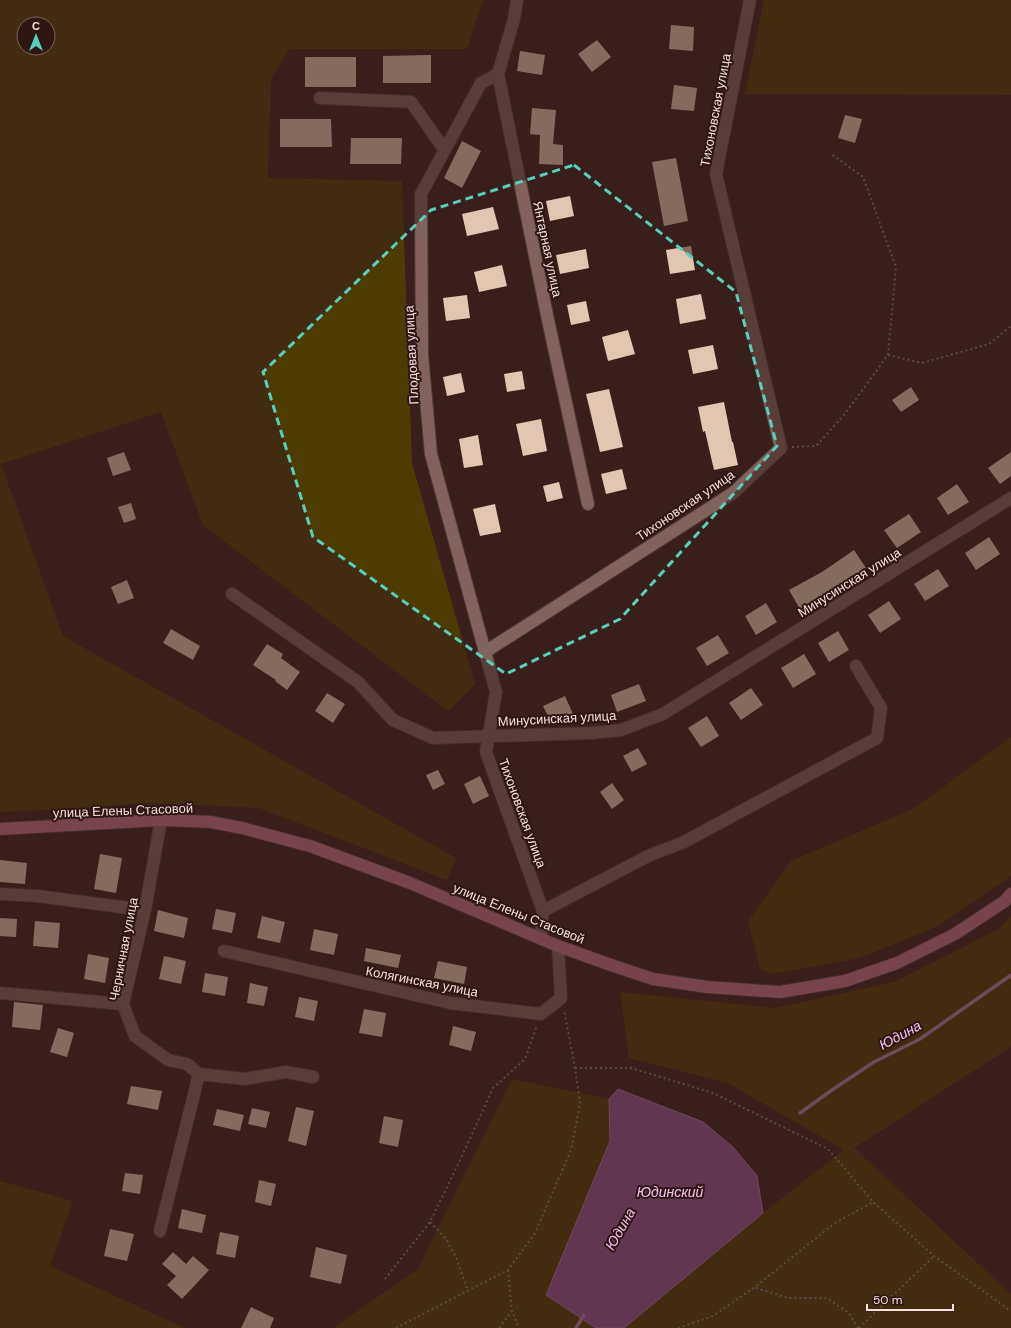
<svg xmlns="http://www.w3.org/2000/svg" width="1011" height="1328" font-family="'DM Sans',sans-serif">
  <style>
    .green { fill: #4d3c02; fill-rule: evenodd }
    .water { fill: #945193; stroke: #b17caa }
    .lines { fill: none; stroke-linecap: round; stroke-linejoin: round }
    .stream { stroke: #b17caa; stroke-width: 3.5 }
    .building { fill: #e1c7b2 }
    .minor-casing { stroke: #523c3a; stroke-width: 14 }
    .major-casing { stroke: #523c3a; stroke-width: 14 }
    .path { stroke: #907a76; stroke-width: 2; stroke-dasharray: 2 3; stroke-linecap: butt }
    .minor { stroke: #81625d; stroke-width: 12 }
    .major { stroke: #c56f88; stroke-width: 12 }
    .marked { fill: none; stroke: #5acebd; stroke-width: 3; stroke-dasharray: 8 5; stroke-linejoin: round }
    .labels { text-anchor: middle; stroke-width: 4; stroke-linejoin: round; paint-order: stroke }
    .street-label { font-size: 13px; fill: #f4e2df; stroke: #2e1612 }
    .water-label { font-size: 14px; font-style: italic; fill: #f7c0f5; stroke: #2e1612 }
  </style>
  <rect width="100%" height="100%" fill="#391f1b"/>
  <path class="green" d="M0 0H483L467 49H290L271 78 268 178 402 181 412 463 475 684 448 711 203 525 161 412 1 464 63 636 456 858 447 880 259 808 148 803 63 809 0 812ZM24 24H48V48H24Z
    M764 0H1011V95L745 94Z
    M1011 737V876L938 926 860 958 772 974 760 969 748 921 791 861 915 808Z
    M1011 916V1047L854 1148 1011 1294V1328H624L763 1213 844 1150 728 1083 629 1058 620 992 775 1008 894 982 999 929Z
    M512 1079 609 1099 610 1141 546 1294 596 1328H333L418 1269Z
    M0 1181 73 1201 50 1266 185 1328H0Z"/>
  <path class="water" d="M618 1089 703 1122 733 1147 757 1176 763 1213 624 1328H596L546 1295 610 1141 609 1099Z"/>
  <g class="lines">
    <path class="stream" d="M800 1113 832 1090 874 1062 920 1039 1011 975
      M576 1328 584 1315"/>
  </g>
  <path class="building" d="M671 25 694 27 693 51 669 49Z
    M597 40 611 57 592 72 578 54Z
    M520 51 545 55 542 75 517 71Z
    M431 55V83H383V56Z
    M305 57H356V87H305Z
    M674 85 697 88 694 111 671 109Z
    M532 108 556 110 553 144 563 145V165L539 164 540 135 530 134Z
    M845 115 862 119 855 143 838 138Z
    M280 119H331L332 147H280Z
    M351 138H402L401 164H350Z
    M462 141 481 151 462 188 444 178Z
    M676 158 688 221 664 226 652 162Z
    M570 196 574 216 550 221 546 201Z
    M493 207 499 229 467 236 462 214Z
    M691 246 695 270 670 274 666 250Z
    M586 249 589 268 560 274 556 255Z
    M502 265 507 286 479 292 474 272Z
    M701 294 706 319 680 324 676 299Z
    M467 295 470 318 446 321 443 298Z
    M586 301 590 321 571 325 567 305Z
    M628 330 635 354 608 361 602 337Z
    M713 345 718 369 693 374 688 350Z
    M522 371 525 389 507 392 504 374Z
    M461 373 465 392 447 396 443 377Z
    M911 387 919 400 901 412 892 400Z
    M609 389 623 447 600 452 586 394Z
    M724 402 732 442H733L738 465 714 470 705 431 703 432 698 407Z
    M541 419 547 451 523 456 516 424Z
    M478 435 483 465 464 468 459 439Z
    M124 452 131 470 113 476 107 458Z
    M1011 452V476L1000 484 988 468Z
    M622 469 627 489 606 494 601 474Z
    M559 482 563 498 547 502 543 486Z
    M957 484 969 502 948 515 937 498Z
    M131 503 136 519 124 523 118 507Z
    M495 504 501 532 480 536 473 509Z
    M909 514 921 532 897 548 884 530Z
    M989 537 1000 554 976 570 965 553Z
    M854 550 866 568 800 609 789 590 822 572Z
    M938 569 949 586 925 601 914 584Z
    M127 580 134 598 118 604 111 587Z
    M889 601 901 619 880 633 868 615Z
    M766 603 777 622 756 635 745 616Z
    M171 629 200 646 193 660 163 643Z
    M838 631 849 650 829 662 818 643Z
    M718 635 729 653 707 666 696 648Z
    M267 644 283 654 281 658 300 672 287 690 275 681 276 680 253 665Z
    M804 654 816 674 793 688 781 668Z
    M639 684 646 701 617 712 611 695Z
    M751 688 763 705 741 720 729 703Z
    M327 693 345 704 333 723 315 711Z
    M565 696 573 714 552 724 543 706Z
    M707 716 719 736 701 747 688 728Z
    M638 748 647 764 632 772 623 756Z
    M438 770 445 784 433 790 426 775Z
    M480 776 489 796 473 804 464 784Z
    M612 783 624 800 612 809 600 792Z
    M100 854 122 858 116 893 94 889Z
    M0 860 27 863 25 884 0 882Z
    M216 909 236 913 232 933 212 929Z
    M158 910 188 918 184 938 154 931Z
    M262 916 285 922 280 943 257 938Z
    M0 918 17 919 16 937 0 936Z
    M35 921 60 923 58 948 33 946Z
    M314 929 338 934 334 955 310 950Z
    M366 948 401 955 398 968 364 961Z
    M88 954 109 958 105 983 84 979Z
    M164 956 186 961 181 984 159 979Z
    M438 961 467 967 464 984 434 978Z
    M205 973 228 977 225 996 202 992Z
    M250 983 268 987 264 1006 247 1003Z
    M299 997 318 1001 314 1021 295 1017Z
    M14 1002 43 1005 40 1030 12 1027Z
    M364 1009 386 1013 382 1037 359 1033Z
    M453 1026 476 1032 471 1051 449 1045Z
    M58 1028 74 1033 67 1057 50 1052Z
    M131 1086 162 1091 158 1110 127 1104Z
    M296 1107 314 1111 306 1146 288 1141Z
    M252 1108 270 1112 266 1128 248 1124Z
    M217 1109 244 1115 240 1131 213 1125Z
    M384 1116 403 1120 398 1147 379 1143Z
    M125 1173 143 1175 140 1194 122 1191Z
    M259 1180 276 1184 271 1206 255 1202Z
    M182 1209 206 1215 202 1233 178 1228Z
    M110 1229 134 1234 127 1261 104 1256Z
    M220 1232 239 1236 235 1258 216 1254Z
    M316 1247 347 1255 341 1284 310 1277Z
    M173 1252 186 1264 193 1256 209 1270 182 1299 167 1285 176 1276 162 1264Z
    M251 1307 274 1318 270 1328H241Z"/>
  <g class="lines">
    <g class="minor-casing">
      <path id="minor" d="M517 0 514 19 498 74 548 320 588 504
        M320 98 411 102 444 149
        M232 594 358 682 393 720 433 738 591 733 621 730 663 714 1011 498
        M485 652 431 454 422 355 421 194 481 83 498 74
        M0 894 37 896 145 910
        M543 911 648 856 684 842 877 738 881 708 856 666
        M541 938 543 911 486 752 496 692 485 652 733 493 781 448 716 174 750 0
        M224 951 450 1003 541 1014 561 998 558 946
        M0 993 123 1004
        M199 1074 245 1079 286 1072 313 1077
        M160 1231 199 1074 187 1064 168 1060 135 1036 123 1004 145 910 161 820"/>
    </g>
    <g class="major-casing">
      <path id="major" d="M0 829 161 820 211 822 242 828 310 846 410 883 558 946 611 965 653 979 707 987 780 992 845 981 897 963 955 934 1005 901 1011 894"/>
    </g>
    <path class="path" d="M888 355 922 363 989 344 1011 326
      M792 447 816 446 844 415 888 355 896 267 863 177 830 153
      M575 1068H631L713 1093 828 1149 873 1202 934 1256 1011 1311
      M430 1222 446 1239 455 1255 468 1291
      M508 1270 512 1311
      M385 1279 430 1222 462 1156 493 1088 524 1060 527 1054 537 1025
      M756 1288 788 1298H827L849 1313 858 1328
      M396 1328 508 1270 535 1233 571 1150 580 1103 575 1068 564 1010
      M499 1328 512 1311 519 1328
      M678 1328 713 1316 755 1287 835 1223 873 1202
      M859 1328 934 1256"/>
    <use href="#minor" class="minor"/>
    <use href="#major" class="major"/>
  </g>
  <path d="M0 0H1011V1328H0ZM574 165 736 292 777 446 620 619 506 674 313 537 263 372 431 210Z" fill="#391f1b" fill-opacity=".55" fill-rule="evenodd"/>
  <path class="marked" d="M574 165 736 292 777 446 620 619 506 674 313 537 263 372 431 210Z"/>
  <g class="labels">
    <g class="street-label">
      <text transform="translate(715 110) rotate(-79)" y="5">Тихоновская улица</text>
      <text transform="translate(548 249) rotate(78)" y="5">Янтарная улица</text>
      <text transform="translate(411 355) rotate(-93)" y="5">Плодовая улица</text>
      <text transform="translate(685 505) rotate(-34)" y="5">Тихоновская улица</text>
      <text transform="translate(849 582) rotate(-32)" y="5">Минусинская улица</text>
      <text transform="translate(557 718) rotate(-3)" y="5">Минусинская улица</text>
      <text transform="translate(123 810) rotate(-2)" y="5">улица Елены Стасовой</text>
      <text transform="translate(523 813) rotate(70)" y="5">Тихоновская улица</text>
      <text transform="translate(519 913) rotate(22)" y="5">улица Елены Стасовой</text>
      <text transform="translate(123 949) rotate(-79)" y="5">Черничная улица</text>
      <text transform="translate(422 981) rotate(11)" y="5">Колягинская улица</text>
    </g>
    <g class="water-label">
      <text transform="translate(900 1035) rotate(-29)" y="5">Юдина</text>
      <text x="670" y="1197">Юдинский</text>
      <text transform="translate(620 1229) rotate(-60)" y="5">Юдина</text>
    </g>
  </g>
  <g transform="translate(36 36)"><circle r="19" fill="#2e1612" stroke="#7d6864"/>
  <path d="M0-3L7 15L0 10L-7 15Z" fill="#5acebd"/>
  <text y="-6" font-size="11" font-weight="bold" text-anchor="middle" fill="#f4e2df">С</text>
  </g>
  <path d="M867 1304v6h86v-6" fill="none" stroke="#f4e2df" stroke-width="2"/>
  <text x="873" y="1304" font-size="12" fill="#f4e2df" stroke="#2e1612" stroke-width="3" paint-order="stroke">50 m</text>
</svg>
